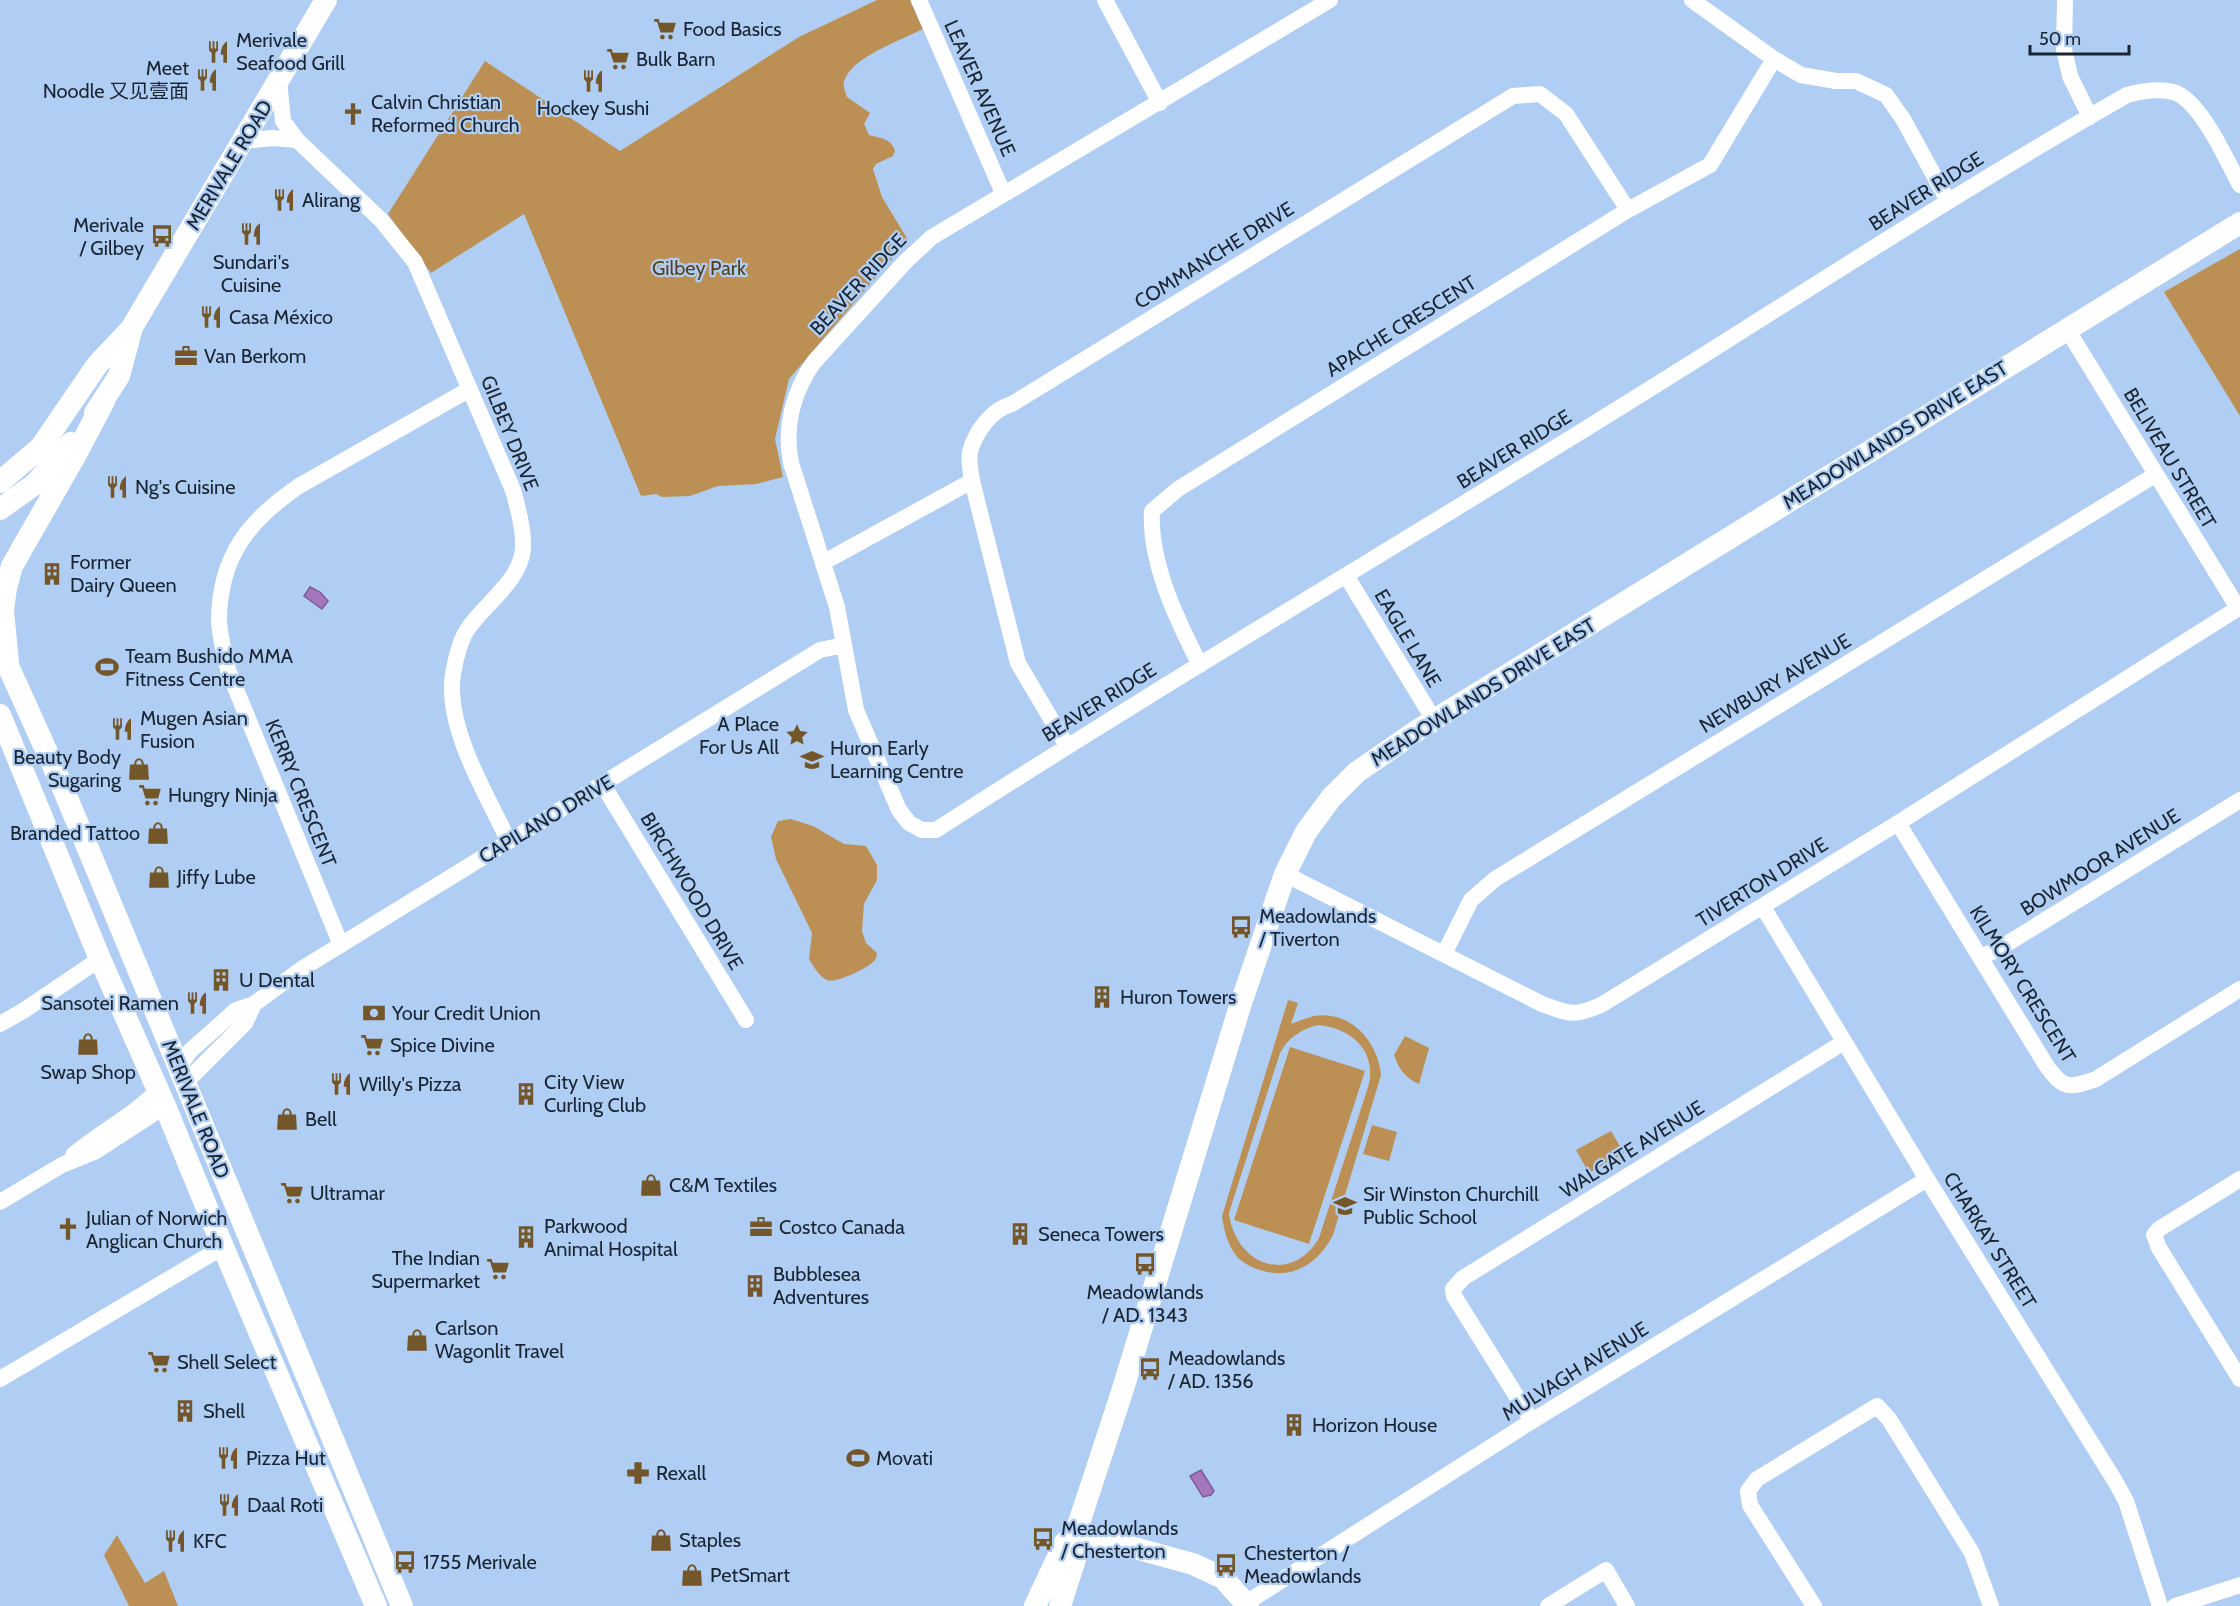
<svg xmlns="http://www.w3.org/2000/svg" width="2240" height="1606" font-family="Cabin,'Noto Sans SC',sans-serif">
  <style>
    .green { fill: #bc9054; fill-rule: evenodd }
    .water { fill: #a676bd; stroke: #7c5e94; stroke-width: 1.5 }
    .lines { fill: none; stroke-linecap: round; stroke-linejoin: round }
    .street { stroke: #fff; stroke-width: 16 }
    .secondary { stroke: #fff; stroke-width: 22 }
    .labels { text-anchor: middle; stroke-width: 4.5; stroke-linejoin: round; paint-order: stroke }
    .poi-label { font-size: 20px; fill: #1a2533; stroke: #b0cef3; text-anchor: start }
    .street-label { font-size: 20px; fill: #1a2533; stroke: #b0cef3 }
    .park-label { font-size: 20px; fill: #573f1e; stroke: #b0cef3 }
  </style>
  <rect width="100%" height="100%" fill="#b0cef3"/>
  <path class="green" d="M877 0H910L923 29C902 40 854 56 845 79 842 84 845 91 847 97L870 113 864 124 869 135C880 138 890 138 895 150L893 156 876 164 873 169 882 197 908 240 789 379 775 439 783 477 756 484 718 486 690 496 662 497 656 494 641 496 524 214 431 273 388 214 485 61 620 151 799 37Z
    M2240 249V416L2164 292Z
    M791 819 813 826 844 844 866 846 877 865V880L864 904 862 931 866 943 877 953C876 957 877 958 874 961 868 968 835 984 827 980 820 977 813 966 809 959L812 933 776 859 771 837 778 821Z
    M1288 1000 1298 1003 1291 1024C1298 1021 1306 1018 1314 1016 1351 1010 1378 1042 1381 1075L1333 1235C1319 1263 1292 1281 1260 1270 1253 1268 1245 1264 1239 1259 1228 1247 1224 1231 1222 1216ZM1318 1025C1351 1028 1376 1050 1369 1084L1319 1238C1291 1286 1235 1265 1229 1213L1280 1053C1288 1038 1301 1029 1318 1025Z
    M1405 1036 1429 1048 1419 1084C1406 1078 1399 1070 1394 1055Z
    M1290 1047 1365 1071 1309 1244 1234 1220Z
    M1372 1125 1397 1132 1389 1161 1363 1154Z
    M1611 1131 1624 1153 1589 1173 1576 1150Z
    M117 1535 145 1583 164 1571 178 1606H129L104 1555Z"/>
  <path class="water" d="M310 587 320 592 328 601 322 609 304 596Z
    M1201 1470 1214 1491 1211 1495 1203 1497 1190 1476Z"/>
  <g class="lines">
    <path class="street" d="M919 0 1003 193
      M1105 0 1160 103
      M1330 0 932 237 905 262 814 362C793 392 784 427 791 463L837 607 856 710 899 810 909 823 922 830H936C1153 690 1375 559 1595 423 1772 314 1946 198 2127 95 2142 91 2158 88 2173 92 2200 99 2227 161 2240 185
      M1692 0 1774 59 1801 75 1836 81H1856L1886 95 1903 119 1948 201
      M2065 0 2064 49 2070 76 2090 117
      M279 80 283 121 297 140 381 220 415 262 513 490C518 509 524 529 523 549 520 582 483 605 467 630 458 644 451 676 452 692 454 742 487 795 508 840
      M242 141 273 138 297 140
      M2067 329 2238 608
      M824 562 972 481
      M1347 577 1434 720
      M1200 665C1177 620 1149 562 1152 511L1178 489 1628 210 1710 165 1774 59
      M1067 746 1018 663 972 481C971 472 968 461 970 452 975 432 992 409 1012 404L1513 96 1540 94 1566 114 1628 210
      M603 785 746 1020
      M1898 823 2046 1065C2063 1089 2069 1089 2096 1079L2240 989
      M1285 874 1542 1004C1570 1014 1573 1017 1601 1005L1898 823 2240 607
      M1763 907 1927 1179 2115 1481 2126 1501 2160 1606
      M341 945 228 670C225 654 219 635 219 619 220 556 249 520 299 486L470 389
      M1444 954 1471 900 1495 879 2155 475
      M1981 957 2000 948 2240 800
      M0 1024 23 1011 100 959
      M179 1067 190 1051 236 1010 254 1004 303 968 820 650 844 645
      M185 1083 245 1023 254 1004
      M73 1155C100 1132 133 1116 158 1090
      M2240 1179 2159 1229 2154 1235 2159 1248 2240 1379
      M0 1202 62 1165 96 1151 165 1106
      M0 1379 223 1247
      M1532 1421 1459 1304 1454 1296 1453 1289 1463 1278 1844 1042
      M1246 1603 1532 1421 1927 1179
      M1548 1606 1606 1570 1627 1606
      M1814 1606 1750 1505 1748 1491 1757 1479 1877 1406 1889 1419 1972 1553 1991 1606
      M2175 1606 2240 1585"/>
    <path class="secondary" d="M95 413 119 376 131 331
      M0 482 41 447 97 365 131 329 326 0
      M0 509 35 484 71 443
      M0 648 60 781 402 1606
      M8 663 3 610 6 588 12 566 75 456 104 401
      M0 715 100 959 165 1106 223 1247 376 1606
      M1077 1529 1098 1538 1193 1564 1223 1578 1248 1606
      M1035 1606 1064 1544 1077 1529
      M1060 1606 1078 1550 1077 1529 1122 1392 1240 1006 1285 874 1306 832 1331 798 1357 772 1418 730 2240 223"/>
  </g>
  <defs>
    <g id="supermarket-bare" transform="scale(1.8)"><path d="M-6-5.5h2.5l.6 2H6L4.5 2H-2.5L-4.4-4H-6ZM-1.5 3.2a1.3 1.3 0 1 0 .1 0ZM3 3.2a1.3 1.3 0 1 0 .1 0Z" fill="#74562b" stroke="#b0cef3" stroke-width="2.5" paint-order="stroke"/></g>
    <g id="restaurant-bare" transform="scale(1.8)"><path d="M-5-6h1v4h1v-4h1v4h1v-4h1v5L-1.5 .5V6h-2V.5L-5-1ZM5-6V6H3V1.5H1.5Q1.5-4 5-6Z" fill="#74562b" stroke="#b0cef3" stroke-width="2.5" paint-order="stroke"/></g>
    <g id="church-bare" transform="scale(1.8)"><path d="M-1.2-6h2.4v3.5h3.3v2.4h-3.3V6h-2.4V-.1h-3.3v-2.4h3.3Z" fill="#74562b" stroke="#b0cef3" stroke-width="2.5" paint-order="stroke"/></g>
    <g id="bus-bare" transform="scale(1.8)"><path d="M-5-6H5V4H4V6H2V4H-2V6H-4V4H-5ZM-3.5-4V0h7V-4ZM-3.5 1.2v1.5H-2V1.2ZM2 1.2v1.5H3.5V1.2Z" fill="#74562b" stroke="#b0cef3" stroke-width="2.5" paint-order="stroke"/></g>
    <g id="office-bare" transform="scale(1.8)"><path d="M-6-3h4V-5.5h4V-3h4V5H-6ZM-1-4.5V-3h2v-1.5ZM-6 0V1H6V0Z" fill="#74562b" stroke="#b0cef3" stroke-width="2.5" paint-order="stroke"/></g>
    <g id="building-bare" transform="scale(1.8)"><path d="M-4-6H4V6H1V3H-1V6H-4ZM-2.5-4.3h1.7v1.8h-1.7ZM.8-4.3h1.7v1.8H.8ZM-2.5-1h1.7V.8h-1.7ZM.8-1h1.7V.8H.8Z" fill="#74562b" stroke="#b0cef3" stroke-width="2.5" paint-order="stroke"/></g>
    <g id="stadium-bare" transform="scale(1.8)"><path d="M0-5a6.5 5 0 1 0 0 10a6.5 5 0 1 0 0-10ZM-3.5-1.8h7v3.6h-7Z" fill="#74562b" stroke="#b0cef3" stroke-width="2.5" paint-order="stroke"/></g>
    <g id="sight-bare" transform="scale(1.8)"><path d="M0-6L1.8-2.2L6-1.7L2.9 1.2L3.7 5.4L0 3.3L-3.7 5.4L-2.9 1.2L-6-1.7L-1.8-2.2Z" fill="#74562b" stroke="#b0cef3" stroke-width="2.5" paint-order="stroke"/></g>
    <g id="school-bare" transform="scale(1.8)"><path d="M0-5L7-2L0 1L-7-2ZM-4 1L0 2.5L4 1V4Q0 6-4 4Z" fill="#74562b" stroke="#b0cef3" stroke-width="2.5" paint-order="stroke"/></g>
    <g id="shop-bare" transform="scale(1.8)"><path d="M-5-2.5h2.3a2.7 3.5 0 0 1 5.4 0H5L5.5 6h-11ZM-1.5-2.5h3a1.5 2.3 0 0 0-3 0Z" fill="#74562b" stroke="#b0cef3" stroke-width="2.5" paint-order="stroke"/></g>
    <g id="bank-bare" transform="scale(1.8)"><path d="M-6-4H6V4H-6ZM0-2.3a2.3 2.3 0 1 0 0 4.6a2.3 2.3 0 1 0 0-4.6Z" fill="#74562b" stroke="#b0cef3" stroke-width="2.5" paint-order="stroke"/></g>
    <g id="pharmacy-bare" transform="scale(1.8)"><path d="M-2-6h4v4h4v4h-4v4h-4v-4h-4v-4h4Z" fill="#74562b" stroke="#b0cef3" stroke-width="2.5" paint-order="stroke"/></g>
  </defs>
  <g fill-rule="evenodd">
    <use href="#supermarket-bare" x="665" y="29"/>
    <use href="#restaurant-bare" x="218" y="52"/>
    <use href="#supermarket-bare" x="618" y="59"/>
    <use href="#restaurant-bare" x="207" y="80"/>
    <use href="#restaurant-bare" x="593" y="81"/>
    <use href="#church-bare" x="353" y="114"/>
    <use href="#restaurant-bare" x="284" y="200"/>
    <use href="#restaurant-bare" x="251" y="234"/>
    <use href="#bus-bare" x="162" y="236"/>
    <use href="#restaurant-bare" x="211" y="317"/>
    <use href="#office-bare" x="186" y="356"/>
    <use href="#restaurant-bare" x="117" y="487"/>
    <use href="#building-bare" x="52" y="574"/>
    <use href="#stadium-bare" x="107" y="667"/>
    <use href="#restaurant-bare" x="122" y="729"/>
    <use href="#sight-bare" x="797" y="735"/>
    <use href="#school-bare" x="812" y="760"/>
    <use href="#shop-bare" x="139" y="769"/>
    <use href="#supermarket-bare" x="150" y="795"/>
    <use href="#shop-bare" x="158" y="833"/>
    <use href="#shop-bare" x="159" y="877"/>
    <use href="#bus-bare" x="1241" y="927"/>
    <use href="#building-bare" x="221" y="980"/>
    <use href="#building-bare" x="1102" y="997"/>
    <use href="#restaurant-bare" x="197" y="1003"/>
    <use href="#bank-bare" x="374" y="1013"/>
    <use href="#shop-bare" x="88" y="1044"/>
    <use href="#supermarket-bare" x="372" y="1045"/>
    <use href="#restaurant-bare" x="341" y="1084"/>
    <use href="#building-bare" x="526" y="1094"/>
    <use href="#shop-bare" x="287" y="1119"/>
    <use href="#shop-bare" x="651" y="1185"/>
    <use href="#supermarket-bare" x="292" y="1193"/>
    <use href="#school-bare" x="1345" y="1206"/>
    <use href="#office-bare" x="761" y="1227"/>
    <use href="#church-bare" x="68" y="1229"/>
    <use href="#building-bare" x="1020" y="1234"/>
    <use href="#building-bare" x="526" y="1237"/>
    <use href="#bus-bare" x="1145" y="1264"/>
    <use href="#supermarket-bare" x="498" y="1269"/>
    <use href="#building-bare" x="755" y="1286"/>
    <use href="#shop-bare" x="417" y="1340"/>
    <use href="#supermarket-bare" x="159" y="1362"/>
    <use href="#bus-bare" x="1150" y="1369"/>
    <use href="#building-bare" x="185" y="1411"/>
    <use href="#building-bare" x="1294" y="1425"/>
    <use href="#restaurant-bare" x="228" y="1458"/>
    <use href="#stadium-bare" x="858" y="1458"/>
    <use href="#pharmacy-bare" x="638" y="1473"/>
    <use href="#restaurant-bare" x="229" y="1505"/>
    <use href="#bus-bare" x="1043" y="1539"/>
    <use href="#shop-bare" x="661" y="1540"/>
    <use href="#restaurant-bare" x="175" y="1541"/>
    <use href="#bus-bare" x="405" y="1562"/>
    <use href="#bus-bare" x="1226" y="1565"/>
    <use href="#shop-bare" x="692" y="1575"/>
  </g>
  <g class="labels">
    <g class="poi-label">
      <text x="683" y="36">Food Basics</text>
      <text x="236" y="47">Merivale<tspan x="236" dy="23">Seafood Grill</tspan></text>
      <text x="636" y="66">Bulk Barn</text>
      <text x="189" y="75" text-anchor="end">Meet<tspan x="189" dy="23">Noodle 又见壹面</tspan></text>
      <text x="371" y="109">Calvin Christian<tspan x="371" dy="23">Reformed Church</tspan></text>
      <text x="593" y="115" text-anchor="middle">Hockey Sushi</text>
      <text x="302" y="207">Alirang</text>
      <text x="144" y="232" text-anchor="end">Merivale<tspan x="144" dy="23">/ Gilbey</tspan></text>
      <text x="251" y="269" text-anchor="middle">Sundari's<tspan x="251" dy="23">Cuisine</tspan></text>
      <text x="229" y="324">Casa México</text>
      <text x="204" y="363">Van Berkom</text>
      <text x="135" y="494">Ng's Cuisine</text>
      <text x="70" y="569">Former<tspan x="70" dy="23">Dairy Queen</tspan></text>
      <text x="125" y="663">Team Bushido MMA<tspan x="125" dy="23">Fitness Centre</tspan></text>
      <text x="140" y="725">Mugen Asian<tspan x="140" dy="23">Fusion</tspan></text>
      <text x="779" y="731" text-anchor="end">A Place<tspan x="779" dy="23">For Us All</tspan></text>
      <text x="830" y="755">Huron Early<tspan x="830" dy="23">Learning Centre</tspan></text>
      <text x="121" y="764" text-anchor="end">Beauty Body<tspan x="121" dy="23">Sugaring</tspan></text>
      <text x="168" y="802">Hungry Ninja</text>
      <text x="140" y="840" text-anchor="end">Branded Tattoo</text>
      <text x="177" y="884">Jiffy Lube</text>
      <text x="1259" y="923">Meadowlands<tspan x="1259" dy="23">/ Tiverton</tspan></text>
      <text x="239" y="987">U Dental</text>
      <text x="1120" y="1004">Huron Towers</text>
      <text x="179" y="1010" text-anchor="end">Sansotei Ramen</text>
      <text x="392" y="1020">Your Credit Union</text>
      <text x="390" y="1052">Spice Divine</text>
      <text x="88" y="1079" text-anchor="middle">Swap Shop</text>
      <text x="544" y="1089">City View<tspan x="544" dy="23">Curling Club</tspan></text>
      <text x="359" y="1091">Willy's Pizza</text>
      <text x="305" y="1126">Bell</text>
      <text x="669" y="1192">C&amp;M Textiles</text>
      <text x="310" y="1200">Ultramar</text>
      <text x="1363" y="1201">Sir Winston Churchill<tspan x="1363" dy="23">Public School</tspan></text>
      <text x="86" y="1225">Julian of Norwich<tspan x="86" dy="23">Anglican Church</tspan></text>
      <text x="544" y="1233">Parkwood<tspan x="544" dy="23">Animal Hospital</tspan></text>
      <text x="779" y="1234">Costco Canada</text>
      <text x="1038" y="1241">Seneca Towers</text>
      <text x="480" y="1265" text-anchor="end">The Indian<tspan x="480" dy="23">Supermarket</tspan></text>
      <text x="773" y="1281">Bubblesea<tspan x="773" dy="23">Adventures</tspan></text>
      <text x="1145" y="1299" text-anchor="middle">Meadowlands<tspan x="1145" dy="23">/ AD. 1343</tspan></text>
      <text x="435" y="1335">Carlson<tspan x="435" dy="23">Wagonlit Travel</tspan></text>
      <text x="1168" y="1365">Meadowlands<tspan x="1168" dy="23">/ AD. 1356</tspan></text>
      <text x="177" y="1369">Shell Select</text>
      <text x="203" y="1418">Shell</text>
      <text x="1312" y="1432">Horizon House</text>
      <text x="246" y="1465">Pizza Hut</text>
      <text x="876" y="1465">Movati</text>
      <text x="656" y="1480">Rexall</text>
      <text x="247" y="1512">Daal Roti</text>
      <text x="1061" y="1535">Meadowlands<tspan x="1061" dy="23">/ Chesterton</tspan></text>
      <text x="679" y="1547">Staples</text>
      <text x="193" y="1548">KFC</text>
      <text x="1244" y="1560">Chesterton /<tspan x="1244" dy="23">Meadowlands</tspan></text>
      <text x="423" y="1569">1755 Merivale</text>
      <text x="710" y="1582">PetSmart</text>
    </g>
    <g class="street-label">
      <text transform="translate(980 88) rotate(66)" y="7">LEAVER AVENUE</text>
      <text transform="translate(229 165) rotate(-59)" y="7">MERIVALE ROAD</text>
      <text transform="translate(1926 191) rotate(-32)" y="7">BEAVER RIDGE</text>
      <text transform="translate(1214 255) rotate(-32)" y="7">COMMANCHE DRIVE</text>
      <text transform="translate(858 284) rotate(-47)" y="7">BEAVER RIDGE</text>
      <text transform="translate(1401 326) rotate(-32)" y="7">APACHE CRESCENT</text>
      <text transform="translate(510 433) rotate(68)" y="7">GILBEY DRIVE</text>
      <text transform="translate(1895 435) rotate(-32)" y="7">MEADOWLANDS DRIVE EAST</text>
      <text transform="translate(1514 449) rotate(-32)" y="7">BEAVER RIDGE</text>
      <text transform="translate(2170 458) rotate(59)" y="7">BELIVEAU STREET</text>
      <text transform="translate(1408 638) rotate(59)" y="7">EAGLE LANE</text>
      <text transform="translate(1775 683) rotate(-31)" y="7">NEWBURY AVENUE</text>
      <text transform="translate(1483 692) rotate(-32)" y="7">MEADOWLANDS DRIVE EAST</text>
      <text transform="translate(1099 702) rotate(-32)" y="7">BEAVER RIDGE</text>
      <text transform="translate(301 793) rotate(68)" y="7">KERRY CRESCENT</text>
      <text transform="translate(546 819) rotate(-31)" y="7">CAPILANO DRIVE</text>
      <text transform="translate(2100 862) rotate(-32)" y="7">BOWMOOR AVENUE</text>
      <text transform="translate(1762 882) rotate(-32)" y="7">TIVERTON DRIVE</text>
      <text transform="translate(692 891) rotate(59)" y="7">BIRCHWOOD DRIVE</text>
      <text transform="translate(2023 984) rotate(58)" y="7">KILMORY CRESCENT</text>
      <text transform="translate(196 1109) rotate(68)" y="7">MERIVALE ROAD</text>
      <text transform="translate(1632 1149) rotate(-32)" y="7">WALGATE AVENUE</text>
      <text transform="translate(1990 1240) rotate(58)" y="7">CHARKAY STREET</text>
      <text transform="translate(1575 1371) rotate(-32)" y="7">MULVAGH AVENUE</text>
    </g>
    <g class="park-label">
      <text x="699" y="275">Gilbey Park</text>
    </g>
  </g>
  <path d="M2030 45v9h99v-9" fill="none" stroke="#1a2533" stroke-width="3"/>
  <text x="2039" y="45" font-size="18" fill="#1a2533" stroke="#b0cef3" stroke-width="4.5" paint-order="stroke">50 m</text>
</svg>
